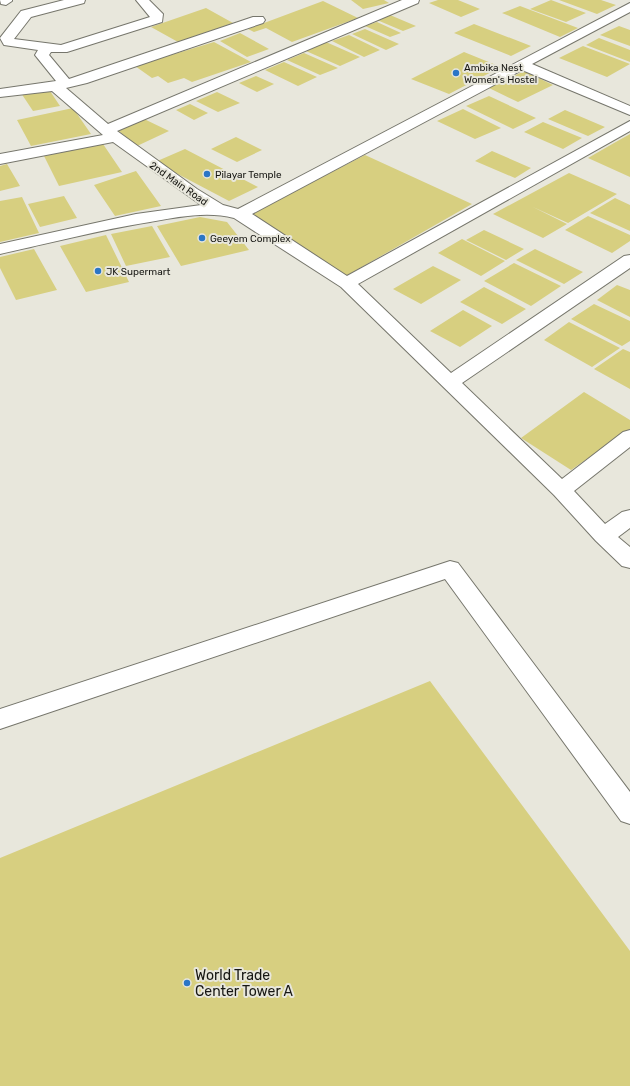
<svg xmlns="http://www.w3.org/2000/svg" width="630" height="1086" font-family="Rubik,sans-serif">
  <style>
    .building { fill: #d7cf80 }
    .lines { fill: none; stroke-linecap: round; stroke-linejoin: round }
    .minor-casing { stroke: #76766c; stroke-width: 2 }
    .minor { fill: #fff; fill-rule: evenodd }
    .poi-dot { fill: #2b76c6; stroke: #e8e7dc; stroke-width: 1.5 }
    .labels { text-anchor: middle; stroke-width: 4; stroke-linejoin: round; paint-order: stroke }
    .far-poi-label { font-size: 10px; fill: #171713; stroke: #e8e7dc; text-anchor: start }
    .far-street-label { font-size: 10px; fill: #171713; stroke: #e8e7dc }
    .near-poi-label { font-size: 14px; fill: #171713; stroke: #e8e7dc; text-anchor: start }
  </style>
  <rect width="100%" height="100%" fill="#e8e7dc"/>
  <path class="building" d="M351 0H384L389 3 363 9Z
    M438 0H458L480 9 461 17 429 3Z
    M551 0 586 13 566 22 530 9Z
    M559 0H601L616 5 597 14Z
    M323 1 358 18 292 42 266 28 254 32 248 29Z
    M520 6 578 28 560 37 502 13Z
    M206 8 233 23 178 42 151 27Z
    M390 15 416 26 403 31 377 20Z
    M377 22 401 33 390 37 365 26Z
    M474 24 531 46 511 56 454 33Z
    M619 26 630 30V46L600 35Z
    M365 29 399 44 386 50 352 34Z
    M240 33 269 49 247 57 220 41Z
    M349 35 380 50 364 57 332 41Z
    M599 38 630 50V62L586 45Z
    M214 42 251 62 192 82 184 78 168 83 158 76 152 78 135 66Z
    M326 42 360 57 340 66 306 51Z
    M583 46 630 64 607 77 559 58Z
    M464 52 501 67 449 94 411 79Z
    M304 53 338 68 320 75 287 60Z
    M284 62 317 77 298 86 265 70Z
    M524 71 553 85 518 102 489 88Z
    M256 76 274 84 257 92 239 83Z
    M48 88 60 106 33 111 21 93Z
    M217 92 240 103 218 112 196 101Z
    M489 96 536 118 513 129 466 106Z
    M190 104 208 113 194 120 176 110Z
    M73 108 91 134 31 146 17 120Z
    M463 109 501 128 475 139 437 121Z
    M565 110 605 127 588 136 548 119Z
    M142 118 169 131 137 146 115 128Z
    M543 122 582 138 563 149 524 132Z
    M630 134V177L588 158 614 143Z
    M236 137 262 150 237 162 211 149Z
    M103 144 122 172 59 186 44 156Z
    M185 149 258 187 229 201 155 162Z
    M492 151 531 168 515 178 475 161Z
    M365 155 472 204 346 276 248 215Z
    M7 164 20 186 0 191V166Z
    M136 171 161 206 115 216 94 185Z
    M569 173 617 194 568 223 533 207 567 224 543 238 493 214Z
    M64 196 77 218 40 227 28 204Z
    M22 197 39 233 0 242V201Z
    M615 198 630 205V231L590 213Z
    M588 216 630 235V241L612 253 565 230Z
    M200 217 227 222 249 250 181 266 157 226Z
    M152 226 170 257 126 266 111 234Z
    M484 230 524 249 506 260 466 240Z
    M106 235 129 282 86 292 60 246Z
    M462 239 505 261 481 276 438 253Z
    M34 249 57 290 16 300 0 268V257Z
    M535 249 583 272 564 284 516 260Z
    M514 263 561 286 531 306 484 281Z
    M433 266 461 280 421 304 393 289Z
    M617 285 630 290V317L597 300Z
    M484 287 526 309 502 324 460 302Z
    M594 304 630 321V341L622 346 571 319Z
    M463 310 492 326 460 347 430 331Z
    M569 322 620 348 592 367 544 340Z
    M623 349 630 352V389L594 369Z
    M584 392 630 420V429L571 470 521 438Z
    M430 681 630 951V1086H0V858Z"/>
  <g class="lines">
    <g class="minor-casing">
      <path id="minor" d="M0 0H12V1L6 5 1 4Z
        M64 0H85L84 3 31 17 14 39 61 45 150 17 136 0H149L163 14 162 22 67 52H51L49 55 69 79 253 17H263L265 20 263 23 87 83 66 88 108 124 402 0H419L418 3 117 131 197 189 223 205 238 209 630 3V12L532 64 630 106V115L522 70 252 214 347 276 630 121V131L358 284 451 373 624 256 630 255V268L462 383 562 479 623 432 630 430V447L574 491 605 524 622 512 630 510V528L618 537 630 547V568L622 566 596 541 554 495 341 287 234 218C207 211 178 217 150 222 99 230 50 243 0 254V244L136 214 201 205 113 142 0 164V154L103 135 52 91 0 97V89L56 81 35 55 38 50 4 45 0 38 21 11Z
        M450 561 458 563 630 792V824L621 821 445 579 0 729V709Z"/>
    </g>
    <use href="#minor" class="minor"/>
  </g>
  <g class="poi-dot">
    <circle cx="456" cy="73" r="4"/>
    <circle cx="207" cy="174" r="4"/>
    <circle cx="202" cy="238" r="4"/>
    <circle cx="98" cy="271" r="4"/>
    <circle cx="187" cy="983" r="4"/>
  </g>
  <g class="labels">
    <g class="far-poi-label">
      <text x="464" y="71">Ambika Nest<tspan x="464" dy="12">Women's Hostel</tspan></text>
      <text x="215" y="178">Pilayar Temple</text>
      <text x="210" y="242">Geeyem Complex</text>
      <text x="106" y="275">JK Supermart</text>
    </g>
    <g class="far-street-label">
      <text transform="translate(179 183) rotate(35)" y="4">2nd Main Road</text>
    </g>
    <g class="near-poi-label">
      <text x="195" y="980">World Trade<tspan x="195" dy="16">Center Tower A</tspan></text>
    </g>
  </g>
</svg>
